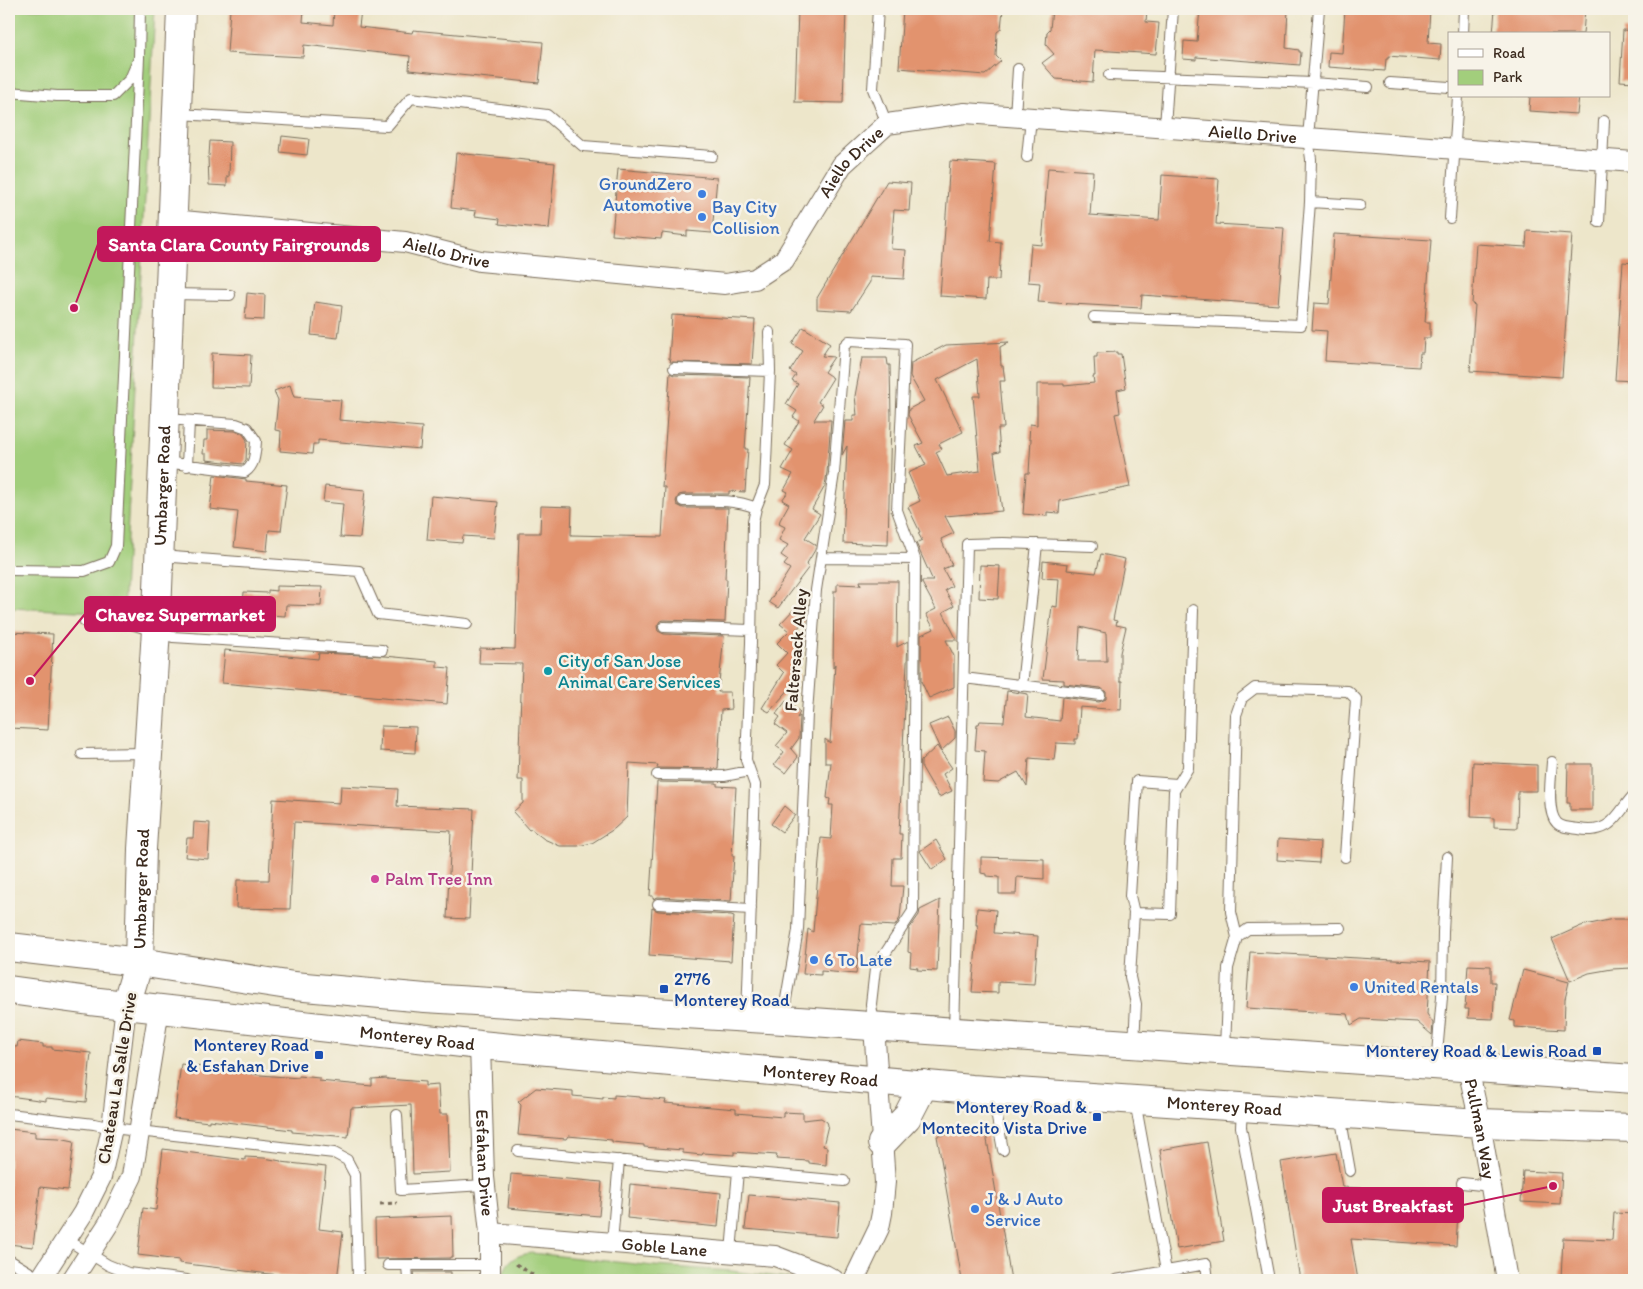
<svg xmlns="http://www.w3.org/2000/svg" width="1643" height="1289" font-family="Itim,sans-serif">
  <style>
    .green { fill: #a2ce7c; stroke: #6e7c4d }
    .building { fill: #e2936e; fill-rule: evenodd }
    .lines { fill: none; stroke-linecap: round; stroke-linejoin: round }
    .lane-casing { stroke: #796c5a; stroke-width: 12 }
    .street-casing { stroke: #796c5a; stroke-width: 22 }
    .secondary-casing { stroke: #796c5a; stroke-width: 30 }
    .primary-casing { stroke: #796c5a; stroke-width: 30 }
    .path { stroke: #796c5a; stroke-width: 3; stroke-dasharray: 4 4; stroke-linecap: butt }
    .lane { stroke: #fff; stroke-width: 10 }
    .street { stroke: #fff; stroke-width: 20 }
    .secondary { stroke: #fff; stroke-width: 28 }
    .primary { stroke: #fff; stroke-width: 28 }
    .shop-dot { fill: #3f7fe0; stroke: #f7f3e8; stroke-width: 2 }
    .culture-dot { fill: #0f9aa8; stroke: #f7f3e8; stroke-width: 2 }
    .hotel-dot { fill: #d1479c; stroke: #f7f3e8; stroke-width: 2 }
    .transit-dot { fill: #1a4fb4; stroke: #f7f3e8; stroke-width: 2 }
    .labels { text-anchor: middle; stroke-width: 5; stroke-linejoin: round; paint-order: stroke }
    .street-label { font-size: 18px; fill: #3b2a1e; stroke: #f7f3e8 }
    .shop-label { font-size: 18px; fill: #366cbe; stroke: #f7f3e8; text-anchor: start }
    .culture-label { font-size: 18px; fill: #0d838f; stroke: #f7f3e8; text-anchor: start }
    .hotel-label { font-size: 18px; fill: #b23c85; stroke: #f7f3e8; text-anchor: start }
    .transit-label { font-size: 18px; fill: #164399; stroke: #f7f3e8; text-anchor: end }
    .leader { fill: none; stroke: #c2185b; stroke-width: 2 }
    .callout-dot { fill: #c2185b; stroke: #f7f3e8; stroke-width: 2 }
    .callout { fill: #c2185b; stroke: #c2185b; stroke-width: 2 }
    .callout-label { font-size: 19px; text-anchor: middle; font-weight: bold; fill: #fff }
  </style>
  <rect width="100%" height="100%" fill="#f7f3e8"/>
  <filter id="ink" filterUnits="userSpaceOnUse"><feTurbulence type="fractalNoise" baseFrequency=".02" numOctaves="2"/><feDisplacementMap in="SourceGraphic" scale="10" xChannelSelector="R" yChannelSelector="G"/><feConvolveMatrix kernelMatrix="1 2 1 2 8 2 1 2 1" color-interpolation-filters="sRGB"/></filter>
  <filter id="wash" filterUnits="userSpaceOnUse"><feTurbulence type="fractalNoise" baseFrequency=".0096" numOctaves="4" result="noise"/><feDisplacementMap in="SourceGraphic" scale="20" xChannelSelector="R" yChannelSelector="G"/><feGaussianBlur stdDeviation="1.12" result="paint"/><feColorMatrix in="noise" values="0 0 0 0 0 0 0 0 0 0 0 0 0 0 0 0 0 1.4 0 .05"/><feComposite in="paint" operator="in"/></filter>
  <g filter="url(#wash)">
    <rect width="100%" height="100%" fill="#ede6ca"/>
    <path class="green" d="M9 9H155L123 613 9 608Z
      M532 1253 654 1266 731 1271 788 1278 792 1280H503C504 1262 514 1255 532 1253Z"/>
    <g id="blocks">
      <path class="building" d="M230 9H304L303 22 333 25 334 9H361L359 27 412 33 413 30 543 42 539 83 409 70 410 56 304 45 303 57 227 53Z
        M798 9H846L843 103 795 102Z
        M903 9H1003L1001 29 997 32 996 56 1001 61 985 75 899 68Z
        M1052 9H1147L1146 22 1159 23 1156 54 1095 50 1093 82 1056 79 1042 63 1054 54 1046 45 1047 32 1050 29Z
        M1200 9H1288L1286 48 1299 50V52H1301L1300 65 1196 57V60L1183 59 1184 41 1197 42Z
        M1345 9H1430L1428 43 1441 44 1440 60 1388 56V59H1386L1385 71 1328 67 1329 52 1342 53Z
        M1495 9H1585L1583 34H1493Z
        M1623 30 1634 31V82L1620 81Z
        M1530 96H1579L1577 114 1529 111Z
        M282 136 309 139 307 155 280 152Z
        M210 141 230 142 229 177 227 176V186L209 185 208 156H209Z
        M456 153 555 163 549 229 499 224 500 219 475 216 476 211 451 208Z
        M950 161 996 164 990 241 1001 242 999 280H987L986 299 940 296Z
        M1048 168 1093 171 1090 215 1159 220 1162 175 1219 179 1216 224 1284 228 1278 305 1142 295 1141 308 1038 302 1040 283 1028 282 1031 244 1042 245Z
        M618 169 717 178 712 233 687 231V236L662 233 661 239 612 235Z
        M887 181 911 183 909 211 894 210 891 249 906 250 904 279 870 277V282L851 311 817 309V298Z
        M1527 231 1572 234 1562 377 1470 371 1475 305 1472 304 1476 244 1526 247Z
        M1334 234 1431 240 1425 322H1430V338H1424L1423 353H1420L1419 367 1325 361 1327 331 1312 330 1314 303 1329 304Z
        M1623 262 1634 263V381L1615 380Z
        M247 293 265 295 264 320 245 319Z
        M315 302 342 306 338 338 311 335Z
        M672 315 755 320 752 364 670 362 671 359H669Z
        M803 327 830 344 822 356 834 357 824 372 833 378 818 402 823 405 814 420H831L827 472 825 486 812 509 820 514 805 538 816 545 815 550 806 565 809 567 778 608 769 602 790 569 784 565 788 560 781 555 788 545 779 540 785 527 779 524 780 520 789 504 782 500 788 492 784 490 793 474 782 469 793 450 785 445 799 421 793 417 797 411 786 404 798 384 792 381 796 375 790 371 803 351 792 344Z
        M1009 342 1000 347 1001 366H1003L1005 381H1000L1004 428H998L1000 452 994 453 1002 511 945 516 954 533 941 539 952 565 943 569 952 586 945 590 954 606 943 612 957 640H946L954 656V687L929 698 921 681V635L934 629 926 614 936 609 922 583V581H933L916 543 922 540 918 533 920 532 908 507 920 501 908 473 926 465 916 446 923 443 908 415 909 409 924 401 910 376 911 363 946 345ZM977 359 980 396H973L980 471 947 476 936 452 942 449 939 444 963 432 937 380Z
        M1117 352V354H1121L1126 388 1117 390 1120 413 1115 414 1130 487 1060 501 1059 513 1047 512V516L1023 514 1026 473H1029L1031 439H1029L1030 424 1037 425V384H1064V386L1094 383 1093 376H1095L1094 357H1097V353Z
        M212 353 251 355 249 388 211 387Z
        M862 358H887L888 365H890L891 418 888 545 843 543 847 446 842 455 845 421H853V415H857L855 396Z
        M670 373 674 375 750 377 745 449H748L745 492 729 491V494H683L679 495 676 501 677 505 683 508H728L725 579H727L725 622 664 620 660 621 657 626 658 631 664 634 724 636 718 692H730L731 709 721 710 718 769 657 768 658 765 629 763 627 817 614 829 592 843 578 846H560L544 839 531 829 529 830 513 812 523 803V780H518L522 664 479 663 480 648 515 649 519 533H540L541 506 572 507 571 535 662 537 665 487H662Z
        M290 385 294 397 341 400 339 420 422 427 420 449 318 440V444H313L312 454 280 451 281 431 275 430 278 400 274 391Z
        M207 430 235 431 243 434 247 440 246 460 243 464 206 460V454H203L204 440H207Z
        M214 475 246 479V481L287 485 281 531 269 530 267 551 234 547 238 512 210 509Z
        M325 486 365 490 360 538 340 537 343 504 323 502Z
        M431 496 498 502 494 538 463 536 462 543 427 540Z
        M1101 554 1125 559 1113 620 1117 621 1116 625 1126 627 1120 653V681H1122L1121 710 1080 707 1078 739H1075V744L1056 743 1054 760 1029 758 1027 787 1018 772 998 783 983 782 985 751 975 750 977 724H979L980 721 1004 722 1007 691 1028 694 1026 717 1060 721 1062 697 1099 702 1106 699V692L1101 688 1064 684V680L1043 679 1052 606 1057 607 1059 579 1042 578 1043 561 1068 564 1067 570 1096 573ZM1080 627 1106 633 1107 661H1078Z
        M980 565 1000 566 998 599 979 598Z
        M860 581H898L897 647 908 641 899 834H902L901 858H893L892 886H903L900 918 895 926 861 924 856 974 821 971V975L803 974 808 929 813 932 821 838 831 839 833 805H829L830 799 827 798 831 763H825V739L830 743 835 664 833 668 834 591H837V584L861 585Z
        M276 586 322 587 321 606 286 605 285 616 268 615V618L242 617 244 592 268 593V590L276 591Z
        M795 608 807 618 796 630 806 639 795 651 802 659 792 670 800 677 769 712 762 708 784 673 776 665 787 653 777 643 789 631 780 624Z
        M9 632 53 634 48 730 9 728Z
        M225 650 318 659 319 653 385 656 437 661V667L450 668 447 704 222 683Z
        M786 701 800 712 797 718 800 716 799 738 791 749 798 757 786 773 774 765 784 752 776 746 787 733 775 724 780 717 776 714Z
        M948 717 955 731V738L941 751 929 725Z
        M381 726 416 727 415 753 380 751Z
        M937 746 952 768 943 774 952 791 939 797 921 766V761Z
        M1473 762 1537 765V791H1518L1517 828 1494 827V818L1471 817Z
        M1568 764H1592V810H1570V803H1567Z
        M657 782 717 783V786L736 787 732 856H734L731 901 658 897 653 899V896H650Z
        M341 786 398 789 397 806 474 809 469 919 447 918 451 831 294 822 290 909 236 908 237 880H269L273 799 340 803Z
        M784 806 795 815 782 832 771 824Z
        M194 822 210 823 208 859 185 857 187 838H193Z
        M1278 839 1320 842 1319 863 1277 860Z
        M936 840 947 859 932 870 920 851Z
        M981 857 1044 859V879L1017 877 1016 894H999V877L986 876V874L981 873Z
        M940 900 937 971 917 970 918 968 910 967 911 953 908 952 909 929 919 915 920 910Z
        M652 908 658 911 731 915 734 916 731 961 649 955Z
        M977 908 996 910 994 933 1038 936 1034 984 998 982V993L972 992 978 925H976Z
        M1613 919H1632V968L1612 969 1589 973 1570 981 1552 939 1581 926Z
        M1250 952 1430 962 1427 1014 1433 1023 1432 1035 1417 1022 1361 1019 1351 1025 1348 1014 1246 1008Z
        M1468 965 1491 966V982H1495L1493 1019 1468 1018 1469 1009H1465Z
        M1523 970 1569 982 1565 999 1564 1030 1514 1027V1021L1510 1020Z
        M18 1041 43 1044V1047H52V1049L91 1053 86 1102 46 1098V1101L9 1096V1046L17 1047Z
        M181 1064 260 1075 299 1078V1076L319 1078V1081L372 1086V1079L387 1078V1079L425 1082V1086L438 1085 440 1114H448L450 1172 413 1174 411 1105 351 1108 348 1137 292 1132V1130L209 1120V1122L174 1118Z
        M536 1088 573 1091V1096L603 1099V1097L614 1098V1095L640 1097V1098L666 1100 665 1103 736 1109V1113L783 1117V1112L803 1113V1120L821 1118 827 1122 828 1125 823 1146 827 1147 826 1165 809 1163V1161L776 1159 777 1155 734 1152V1155L703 1153 702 1155 683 1153V1150L644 1147V1145L612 1142V1140L568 1136 566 1139 518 1135 521 1105 518 1102Z
        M985 1128 1011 1280H962L937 1136Z
        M9 1129 35 1132V1137L59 1138 74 1141 68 1190 40 1187 33 1247 9 1244Z
        M1207 1142 1224 1241 1177 1249 1160 1150Z
        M163 1149 245 1160V1157L264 1158 281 1161V1162L326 1167 319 1229 343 1232 337 1280 277 1276 278 1275 179 1263V1260L138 1255 143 1208 156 1210Z
        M1336 1153 1342 1187 1459 1194 1456 1246 1351 1239 1358 1280H1300L1281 1162Z
        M1523 1171 1562 1173 1560 1204 1521 1202Z
        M511 1174 602 1182 599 1216 508 1208Z
        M630 1184 721 1193 718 1227 627 1218Z
        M749 1195 840 1203 837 1237 745 1229Z
        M1614 1213 1634 1214V1280H1566V1279L1561 1278 1563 1238 1612 1240Z
        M452 1216 453 1257H450V1258L376 1259 375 1219Z
        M414 1272H451V1280H415Z"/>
    </g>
  </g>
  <g filter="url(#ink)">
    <use href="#blocks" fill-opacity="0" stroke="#796c5a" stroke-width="1"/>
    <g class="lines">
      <g class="lane-casing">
        <path id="lane" d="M878 9 873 89 887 124
          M1463 34 1464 9
          M1109 75 1313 83 1368 87
          M1390 83 1449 87
          M9 92 57 96H113L130 79 139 58 140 9
          M178 114 387 126 411 98 547 115 583 146 712 156
          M1015 116 1018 69
          M1165 127 1173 9
          M1027 157 1031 118
          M1310 202 1360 205
          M1450 218 1458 96
          M1599 222 1604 121
          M170 294 230 295
          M1094 317 1301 325 1310 202 1311 159 1308 138 1319 9
          M674 368 770 371
          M164 462 245 472C255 465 255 454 256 441L247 428 236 424 167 419
          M187 466 189 421
          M683 501C708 501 733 498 756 508
          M160 556 359 571 378 614 467 624
          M822 558 915 559 913 911 875 969 871 1004 874 1026
          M9 570 84 571 109 562 116 546 139 58
          M85 622 128 623 173 637 382 650
          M664 627 751 630
          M964 678 1100 695
          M1022 686 1037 544
          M82 754 146 753
          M1552 762C1551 777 1546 812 1557 823 1562 828 1572 828 1579 829 1589 831 1601 830 1609 824 1619 817 1625 804 1634 795
          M657 775 724 776 750 771
          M658 904 751 909
          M1134 913 1170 914 1174 791 1188 768 1193 610
          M1237 937 1231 912 1236 715 1242 698 1255 688 1348 691 1356 699 1345 857
          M747 1017 755 785 746 760 751 643 753 522 756 508 765 485 770 371 769 332
          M784 1019 786 999 798 930 807 713 816 590 834 473 844 346 849 341 905 344 897 510 915 559
          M954 1032 967 544 1003 543 1092 546
          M1134 1044 1136 1004 1130 977 1134 913 1130 896 1137 781 1177 784
          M1225 1050 1228 968 1237 937 1248 929 1340 928
          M1436 1065 1442 997 1443 932 1447 857
          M992 1091 1003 1150
          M1135 1101 1166 1271
          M1242 1108 1241 1127 1269 1280
          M9 1114 94 1124 112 1128 334 1153 347 1160 355 1175 358 1275 355 1280
          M1340 1114 1350 1171
          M397 1115 401 1190 484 1185
          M518 1151 844 1181
          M1462 1183 1491 1186
          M66 1239 108 1265 128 1273 187 1280
          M612 1243 619 1160
          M731 1252 738 1171
          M9 1260 42 1280
          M388 1265H490
          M407 1265 408 1280
          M1116 1280 1206 1264 1208 1280"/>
      </g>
      <g class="street-casing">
        <g id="street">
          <path id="s1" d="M173 220 405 242 480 261 725 284 755 279 784 260 842 165 887 124 965 113 1634 162"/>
          <path id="s2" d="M480 1045 484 1177 490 1233V1280"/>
          <path id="s3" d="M1468 1068 1480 1123 1507 1280"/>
          <path id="s4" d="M490 1233 775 1256 825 1275 834 1280"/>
          <path d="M40 1280 83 1213 101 1177 112 1128 126 1005"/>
          <path d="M72 1280 109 1223 132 1176 159 1009"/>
          <path d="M854 1280 879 1228 882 1213 885 1182 874 1027"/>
        </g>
      </g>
      <g class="secondary-casing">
        <g id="secondary">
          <path id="s5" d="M126 1005 139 962 142 849 157 614 181 9"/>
        </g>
      </g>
      <g class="primary-casing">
        <g id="primary">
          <path d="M9 947 139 962 294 986 425 998 784 1020 1634 1079"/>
          <path id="s6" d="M9 990 90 1001 480 1045 972 1089 1480 1123 1634 1128"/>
          <path d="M882 1143 907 1117 924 1084"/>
        </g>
      </g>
      <path class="path" d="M380 1204 397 1203
        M516 1264 541 1280
        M660 1280 661 1273"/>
      <use href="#lane" class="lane"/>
      <use href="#street" class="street"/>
      <use href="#secondary" class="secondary"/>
      <use href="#primary" class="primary"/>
    </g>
  </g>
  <g class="shop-dot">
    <circle cx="702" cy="194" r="5"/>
    <circle cx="702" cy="217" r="5"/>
    <circle cx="814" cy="960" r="5"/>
    <circle cx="1354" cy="987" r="5"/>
    <circle cx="975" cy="1209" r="5"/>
  </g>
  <circle class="culture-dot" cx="548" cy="671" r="5"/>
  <circle class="hotel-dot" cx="375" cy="879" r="5"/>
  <g class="transit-dot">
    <rect x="659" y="984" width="10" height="10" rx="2.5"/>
    <rect x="1592" y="1046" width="10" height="10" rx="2.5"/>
    <rect x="314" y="1050" width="10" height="10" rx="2.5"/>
    <rect x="1092" y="1112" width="10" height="10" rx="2.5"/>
  </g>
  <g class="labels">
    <g class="street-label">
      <text dy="6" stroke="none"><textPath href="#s1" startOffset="1161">Aiello Drive</textPath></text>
      <text dy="6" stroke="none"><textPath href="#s1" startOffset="741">Aiello Drive</textPath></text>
      <text dy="6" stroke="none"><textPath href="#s1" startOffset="276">Aiello Drive</textPath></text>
      <text dy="6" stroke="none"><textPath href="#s5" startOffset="522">Umbarger Road</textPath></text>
      <text transform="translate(796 650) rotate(-85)" y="6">Faltersack Alley</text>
      <text dy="6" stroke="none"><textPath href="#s5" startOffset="118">Umbarger Road</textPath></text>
      <text dy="6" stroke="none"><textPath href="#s6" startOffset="411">Monterey Road</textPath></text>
      <text dy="6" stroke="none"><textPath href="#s6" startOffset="816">Monterey Road</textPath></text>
      <text transform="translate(117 1078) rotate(-81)" y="6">Chateau La Salle Drive</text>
      <text dy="6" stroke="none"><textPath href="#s6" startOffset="1221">Monterey Road</textPath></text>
      <text dy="6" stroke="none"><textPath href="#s3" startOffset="62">Pullman Way</textPath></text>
      <text dy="6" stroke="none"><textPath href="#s2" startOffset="118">Esfahan Drive</textPath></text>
      <text dy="6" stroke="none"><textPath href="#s4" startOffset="175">Goble Lane</textPath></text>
    </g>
    <g class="shop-label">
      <text x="692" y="190" text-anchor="end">GroundZero<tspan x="692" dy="21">Automotive</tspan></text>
      <text x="712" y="213">Bay City<tspan x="712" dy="21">Collision</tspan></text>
      <text x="824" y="966">6 To Late</text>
      <text x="1364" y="993">United Rentals</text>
      <text x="985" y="1205">J &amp; J Auto<tspan x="985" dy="21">Service</tspan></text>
    </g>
    <g class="culture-label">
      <text x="558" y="667">City of San Jose<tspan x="558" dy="21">Animal Care Services</tspan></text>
    </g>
    <g class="hotel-label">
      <text x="385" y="885">Palm Tree Inn</text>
    </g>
    <g class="transit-label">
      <text x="674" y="985" text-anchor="start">2776<tspan x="674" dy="21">Monterey Road</tspan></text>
      <text x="309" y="1051">Monterey Road<tspan x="309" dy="21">&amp; Esfahan Drive</tspan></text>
      <text x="1587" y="1057">Monterey Road &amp; Lewis Road</text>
      <text x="1087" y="1113">Monterey Road &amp;<tspan x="1087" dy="21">Montecito Vista Drive</tspan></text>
    </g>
  </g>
  <path class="leader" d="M74 308L98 244M30 681L85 614M1553 1186L1463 1205"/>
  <g class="callout-dot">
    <circle cx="74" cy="308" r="5"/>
    <circle cx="30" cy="681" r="5"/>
    <circle cx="1553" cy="1186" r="5"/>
  </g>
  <g class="callout">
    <rect x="98" y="227" width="282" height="34" rx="5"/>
    <rect x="85" y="597" width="190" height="34" rx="5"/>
    <rect x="1323" y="1188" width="140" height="34" rx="5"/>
  </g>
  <g class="callout-label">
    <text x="239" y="251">Santa Clara County Fairgrounds</text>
    <text x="180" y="621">Chavez Supermarket</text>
    <text x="1393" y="1212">Just Breakfast</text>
  </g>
  <rect width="1643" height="1289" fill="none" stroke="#f7f3e8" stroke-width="30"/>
  <rect x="1448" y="32" width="162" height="65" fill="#f7f3e8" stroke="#aca397"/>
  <rect x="1458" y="49" width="25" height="8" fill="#ffffff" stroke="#aca397"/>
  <text x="1493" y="58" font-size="15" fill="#3b2a1e">Road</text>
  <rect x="1458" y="70" width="25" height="15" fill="#a2ce7c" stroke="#aca397"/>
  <text x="1493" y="82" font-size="15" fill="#3b2a1e">Park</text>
</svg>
